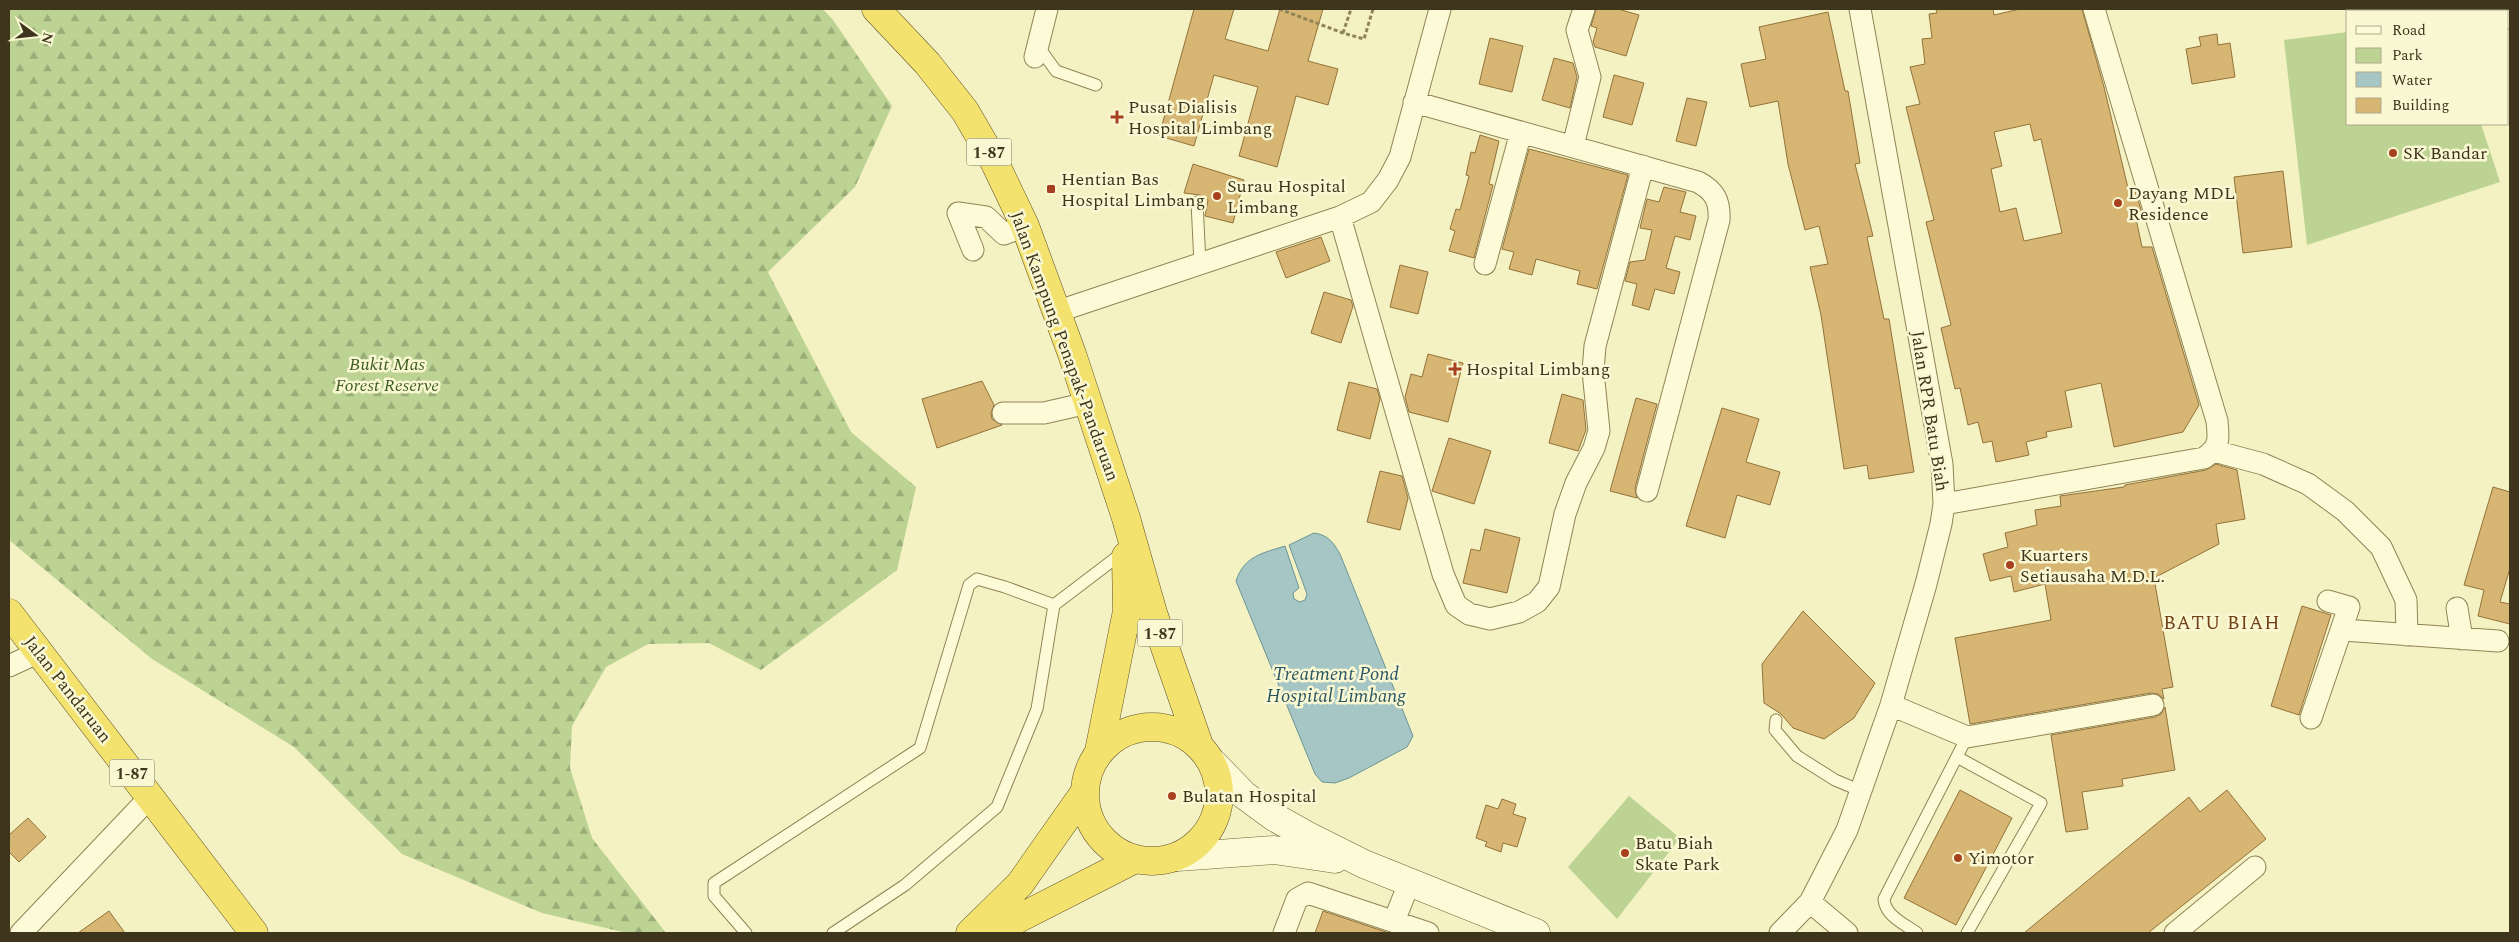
<svg xmlns="http://www.w3.org/2000/svg" width="2519" height="942" font-family="Spectral,serif">
  <style>
    .green { fill: #bcd394 }
    .forest { fill: url(#forest-firs) }
    .water { fill: #a5c6c4; stroke: #6a9596 }
    .building { fill: #d7b573; stroke: #937339; fill-rule: evenodd }
    .lines { fill: none; stroke-linecap: round; stroke-linejoin: round }
    .service-casing { stroke: #908456; stroke-width: 13 }
    .minor-casing { stroke: #908456; stroke-width: 23 }
    .secondary-casing { stroke: #726439; stroke-width: 29 }
    .trunk-casing { stroke: #5e4f2b; stroke-width: 29 }
    .path { stroke: #908456; stroke-width: 3; stroke-dasharray: 4 2.5; stroke-linecap: butt }
    .service { stroke: #fdfbd7; stroke-width: 11 }
    .minor { stroke: #fdfbd7; stroke-width: 21 }
    .secondary { stroke: #fdfbd7; stroke-width: 28 }
    .trunk { stroke: #f4e26e; stroke-width: 28 }
    .poi-dot { fill: #a7401e; stroke: #faf8d3; stroke-width: 2 }
    .labels { text-anchor: middle; stroke-width: 5; stroke-linejoin: round; paint-order: stroke }
    .shield { fill: #faf8d3; stroke: #767053; stroke-width: 1 }
    .shield-label { font-size: 16px; font-weight: bold; fill: #3e351c }
    .poi-label { font-size: 18px; fill: #3e351c; stroke: #faf8d3; text-anchor: start }
    .street-label { font-size: 18px; fill: #3e351c; stroke: #faf8d3 }
    .park-label { font-size: 18px; font-style: italic; fill: #3f5d20; stroke: #faf8d3 }
    .neighbourhood-label { font-size: 19px; letter-spacing: 1px; fill: #714016; stroke: #faf8d3 }
    .water-label { font-size: 19px; font-style: italic; fill: #2a5660; stroke: #faf8d3 }
  </style>
  <defs>
    <pattern id="forest-firs" width="22" height="20" patternUnits="userSpaceOnUse" patternTransform="scale(1.25)"><rect width="22" height="20" fill="#bcd394"/><path d="M5 1l3.5 6h-7zM16 11l3.5 6h-7z" fill="#9aac78"/></pattern>
  </defs>
  <rect width="100%" height="100%" fill="#f4f1c2"/>
  <path class="green" d="M2348 32V124H2481L2500 182 2307 245 2284 40Z
    M1629 796 1680 838 1617 919 1568 867Z"/>
  <path class="forest" d="M9 9H823L833 20 892 106 855 187 768 272 851 432 916 487 897 570 761 670 709 643 648 644 606 667 572 726 570 768 592 838 666 933H627L542 913 402 854 294 747 152 659 9 540Z"/>
  <path class="water" d="M1314 533C1328 535 1333 542 1340 554L1413 736 1407 747 1349 778 1335 783 1322 782 1315 774 1236 581C1244 556 1263 553 1285 546L1299 588 1293 593 1294 599 1300 602 1305 600 1307 594 1289 545Z"/>
  <path class="building" d="M1194 9H1234L1225 39 1268 51 1280 9H1323L1308 61 1338 69 1328 105 1296 96 1277 167 1239 156 1258 87 1214 75 1194 146 1159 136Z
    M1596 9H1618L1639 15 1626 56 1595 47 1593 42 1597 28 1591 26Z
    M1936 9H1993L1994 15 2020 9H2082L2104 87 2128 188 2134 187 2142 213 2135 214 2142 247H2152L2199 405 2183 432 2114 447 2101 383 2065 391 2072 427 2046 432 2047 437 2026 442 2029 455 1996 462 1992 441 1983 443 1978 422 1968 425 1960 388 1955 389 1941 328 1951 325 1926 222 1934 220 1906 107 1920 104 1910 67 1925 64 1922 39 1932 38 1929 14 1937 13ZM2030 124 2034 141 2041 139 2062 233 2024 241 2016 208 2000 212 1991 169 2002 166 1994 132Z
    M1828 12 1845 91H1848L1860 163 1855 164 1873 236 1867 237 1884 319H1889L1914 472 1869 479 1867 465 1844 469 1821 315 1810 267 1828 264 1819 226 1805 230 1788 164 1778 101 1750 107 1741 64 1766 59 1759 27Z
    M2217 34 2218 45 2230 43 2235 77 2192 84 2186 49 2201 46 2199 37Z
    M1490 38 1523 46 1512 92 1479 84Z
    M1554 58 1573 63 1577 77 1570 108 1542 100Z
    M1614 75 1644 83 1632 125 1603 117Z
    M1687 98 1707 102 1696 146 1676 141Z
    M1480 135 1499 141 1489 184 1493 185 1474 258 1449 251 1455 231 1450 229 1456 209 1460 210 1469 176 1466 175 1471 152 1475 153Z
    M1529 149 1628 175 1597 289 1577 284 1580 271 1536 259 1532 275 1509 269 1514 252 1502 249Z
    M1193 164 1244 180 1233 223 1205 216 1208 200 1200 195 1184 193Z
    M2283 171 2292 247 2243 253 2234 177Z
    M1664 187 1686 192 1680 212 1696 216 1690 240 1675 236 1666 268 1680 272 1674 294 1655 289 1649 310 1632 305 1637 284 1625 281 1630 262 1645 260 1652 230 1640 228 1647 199 1659 202Z
    M1321 237 1330 261 1286 278 1276 252Z
    M1400 265 1428 272 1418 314 1390 307Z
    M1324 292 1351 300 1353 306 1341 343 1311 333Z
    M1428 354 1463 363 1448 422 1409 412 1405 397 1411 374 1422 377Z
    M982 381 994 405 991 413 992 419 1002 425 937 448 922 399Z
    M1349 382 1377 389 1380 399 1370 439 1337 430Z
    M1562 394 1583 400 1586 430 1578 451 1549 443Z
    M1636 398 1657 404 1635 488 1637 498 1610 491Z
    M1722 408 1759 419 1746 462 1780 472 1770 505 1737 495 1725 538 1686 526Z
    M1449 438 1491 451 1474 504 1432 491Z
    M2216 464 2237 470 2245 519 2216 524 2219 544 2154 578 2173 687 2162 689 2164 699 2158 694 2151 693 1970 724 1955 638 2051 620 2045 584 2014 592 2011 576 1990 581 1983 554 2008 547 2005 533 2037 525 2035 510 2061 506 2060 496 2124 487 2125 485 2206 470Z
    M1380 471 1402 476 1408 498 1400 530 1367 522Z
    M2493 487 2510 492V568L2500 602 2510 604V624L2478 616 2484 590 2464 585Z
    M1485 529 1520 538 1507 593 1463 583 1471 549 1480 551Z
    M2302 606 2331 615 2299 715 2271 706Z
    M1803 611 1875 683 1854 718 1824 739 1793 728 1781 714 1764 703 1762 664Z
    M2165 707 2175 770 2122 779 2123 786 2082 792 2088 829 2066 832 2051 735 2155 717 2161 714Z
    M1960 790 2012 818 1956 925 1904 898Z
    M2227 790 2266 839 2148 933H2024L2189 797 2200 812Z
    M1502 799 1516 804 1513 814 1526 818 1517 847 1503 843 1501 852 1485 846 1487 842 1476 838 1486 805 1498 809Z
    M28 818 46 837 19 862 9 852V835Z
    M109 911 125 933H78Z
    M1323 911 1389 933H1315Z"/>
  <g class="lines">
    <g class="service-casing">
      <path id="service" d="M1038 46 1056 71 1096 85
        M1197 202 1200 264
        M1776 720 1775 730 1797 756 1835 780 1861 791
        M1957 757 2041 803 1967 933
        M746 933 714 896V883L920 748 969 585 977 579 1005 587 1054 605
        M833 933 905 885 997 807 1037 709 1054 605 1125 551
        M1917 933C1905 924 1885 916 1884 899L1967 737"/>
    </g>
    <g class="minor-casing">
      <path id="minor" d="M2508 12 2510 18
        M1035 57 1047 9
        M1414 102 1698 182C1715 191 1720 201 1719 220L1647 491
        M1573 146 1590 77 1577 30 1584 9
        M1340 217 1443 574 1456 605 1469 614 1490 619 1519 612 1537 602 1549 587 1565 514 1576 483 1594 448 1599 431 1593 371 1595 346 1643 166
        M973 250 958 213 986 217 1004 234 1025 226
        M1485 264 1521 132
        M1056 312 1340 217 1371 202 1388 180 1400 157 1440 9
        M1003 413H1044L1088 403
        M2214 451 2263 464 2308 484 2345 511 2381 547 2406 600 2407 635
        M1944 504 2204 458C2220 447 2219 440 2217 421L2094 9
        M2457 608 2462 639
        M2343 630 2498 641
        M9 666 39 652
        M1891 705 1967 737 2153 705
        M2311 718 2349 607 2328 601
        M1810 902 1847 933
        M1394 921 1410 881
        M21 933 150 797
        M1284 933 1297 899 1308 893 1428 933
        M1780 933 1810 902 1847 830 1891 705 1926 584 1941 524 1944 504 1942 464 1860 9
        M2175 933 2255 867"/>
    </g>
    <g class="secondary-casing">
      <path id="secondary" d="M1213 763 1244 795 1274 817 1308 836 1364 864 1536 933
        M1177 857 1274 850 1335 859"/>
    </g>
    <g class="trunk-casing">
      <path id="trunk" d="M876 9 927 63 965 111 994 161 1025 226 1072 354 1126 518 1153 613 1199 745
        M9 613 254 933
        M1085 794a67 67 0 1 1 134 0a67 67 0 1 1-134 0Z
        M1099 751 1127 611 1126 556
        M970 933 1020 884 1084 793
        M990 933 1133 860"/>
    </g>
    <path class="path" d="M1279 9 1343 33 1364 39 1373 9
      M1343 33 1351 9"/>
    <use href="#service" class="service"/>
    <use href="#minor" class="minor"/>
    <use href="#secondary" class="secondary"/>
    <use href="#trunk" class="trunk"/>
  </g>
  <g class="poi-dot">
    <path d="M1114.5 109.5h5v5h5v5h-5v5h-5v-5h-5v-5h5z"/>
    <circle cx="2393" cy="153" r="5"/>
    <rect x="1046" y="184" width="10" height="10" rx="2.5"/>
    <circle cx="1217" cy="196" r="5"/>
    <circle cx="2118" cy="203" r="5"/>
    <path d="M1452.5 361.5h5v5h5v5h-5v5h-5v-5h-5v-5h5z"/>
    <circle cx="2010" cy="565" r="5"/>
    <circle cx="1172" cy="796" r="5"/>
    <circle cx="1625" cy="853" r="5"/>
    <circle cx="1958" cy="858" r="5"/>
  </g>
  <g class="labels">
    <g class="shield">
      <rect x="966.5" y="138.5" width="45" height="27" rx="4"/>
      <rect x="1137.5" y="619.5" width="45" height="27" rx="4"/>
      <rect x="109.5" y="759.5" width="45" height="27" rx="4"/>
    </g>
    <g class="shield-label">
      <text x="989" y="158">1-87</text>
      <text x="1160" y="639">1-87</text>
      <text x="132" y="779">1-87</text>
    </g>
    <g class="poi-label">
      <text x="1128" y="113">Pusat Dialisis<tspan x="1128" dy="21">Hospital Limbang</tspan></text>
      <text x="2403" y="159">SK Bandar</text>
      <text x="1061" y="185">Hentian Bas<tspan x="1061" dy="21">Hospital Limbang</tspan></text>
      <text x="1227" y="192">Surau Hospital<tspan x="1227" dy="21">Limbang</tspan></text>
      <text x="2128" y="199">Dayang MDL<tspan x="2128" dy="21">Residence</tspan></text>
      <text x="1466" y="375">Hospital Limbang</text>
      <text x="2020" y="561">Kuarters<tspan x="2020" dy="21">Setiausaha M.D.L.</tspan></text>
      <text x="1182" y="802">Bulatan Hospital</text>
      <text x="1635" y="849">Batu Biah<tspan x="1635" dy="21">Skate Park</tspan></text>
      <text x="1968" y="864">Yimotor</text>
    </g>
    <g class="street-label">
      <text transform="translate(1065 346) rotate(70)" y="6">Jalan Kampung Penapak-Pandaruan</text>
      <text transform="translate(1930 411) rotate(81)" y="6">Jalan RPR Batu Biah</text>
      <text transform="translate(68 689) rotate(52)" y="6">Jalan Pandaruan</text>
    </g>
    <g class="park-label">
      <text x="387" y="370">Bukit Mas<tspan x="387" dy="21">Forest Reserve</tspan></text>
    </g>
    <g class="neighbourhood-label">
      <text x="2222" y="629">BATU BIAH</text>
    </g>
    <g class="water-label">
      <text x="1336" y="680">Treatment Pond<tspan x="1336" dy="22">Hospital Limbang</tspan></text>
    </g>
  </g>
  <rect width="2519" height="942" fill="none" stroke="#3e351c" stroke-width="20"/>
  <rect x="2346" y="10" width="162" height="115" fill="#faf8d3" stroke="#afaa8a"/>
  <rect x="2356" y="26" width="25" height="8" fill="#fdfbd7" stroke="#afaa8a"/>
  <text x="2392" y="35" font-size="15" fill="#3e351c">Road</text>
  <rect x="2356" y="48" width="25" height="15" fill="#bcd394" stroke="#afaa8a"/>
  <text x="2392" y="60" font-size="15" fill="#3e351c">Park</text>
  <rect x="2356" y="72" width="25" height="15" fill="#a5c6c4" stroke="#afaa8a"/>
  <text x="2392" y="85" font-size="15" fill="#3e351c">Water</text>
  <rect x="2356" y="98" width="25" height="15" fill="#d7b573" stroke="#afaa8a"/>
  <text x="2392" y="110" font-size="15" fill="#3e351c">Building</text>
  <g transform="translate(35 35) rotate(105)" stroke="#faf8d3" stroke-width="4" paint-order="stroke">
  <path d="M0-4L9 19L0 12L-9 19Z" fill="#3e351c"/>
  <text y="-8" font-size="14" font-weight="bold" text-anchor="middle" fill="#3e351c">N</text>
  </g>
</svg>
